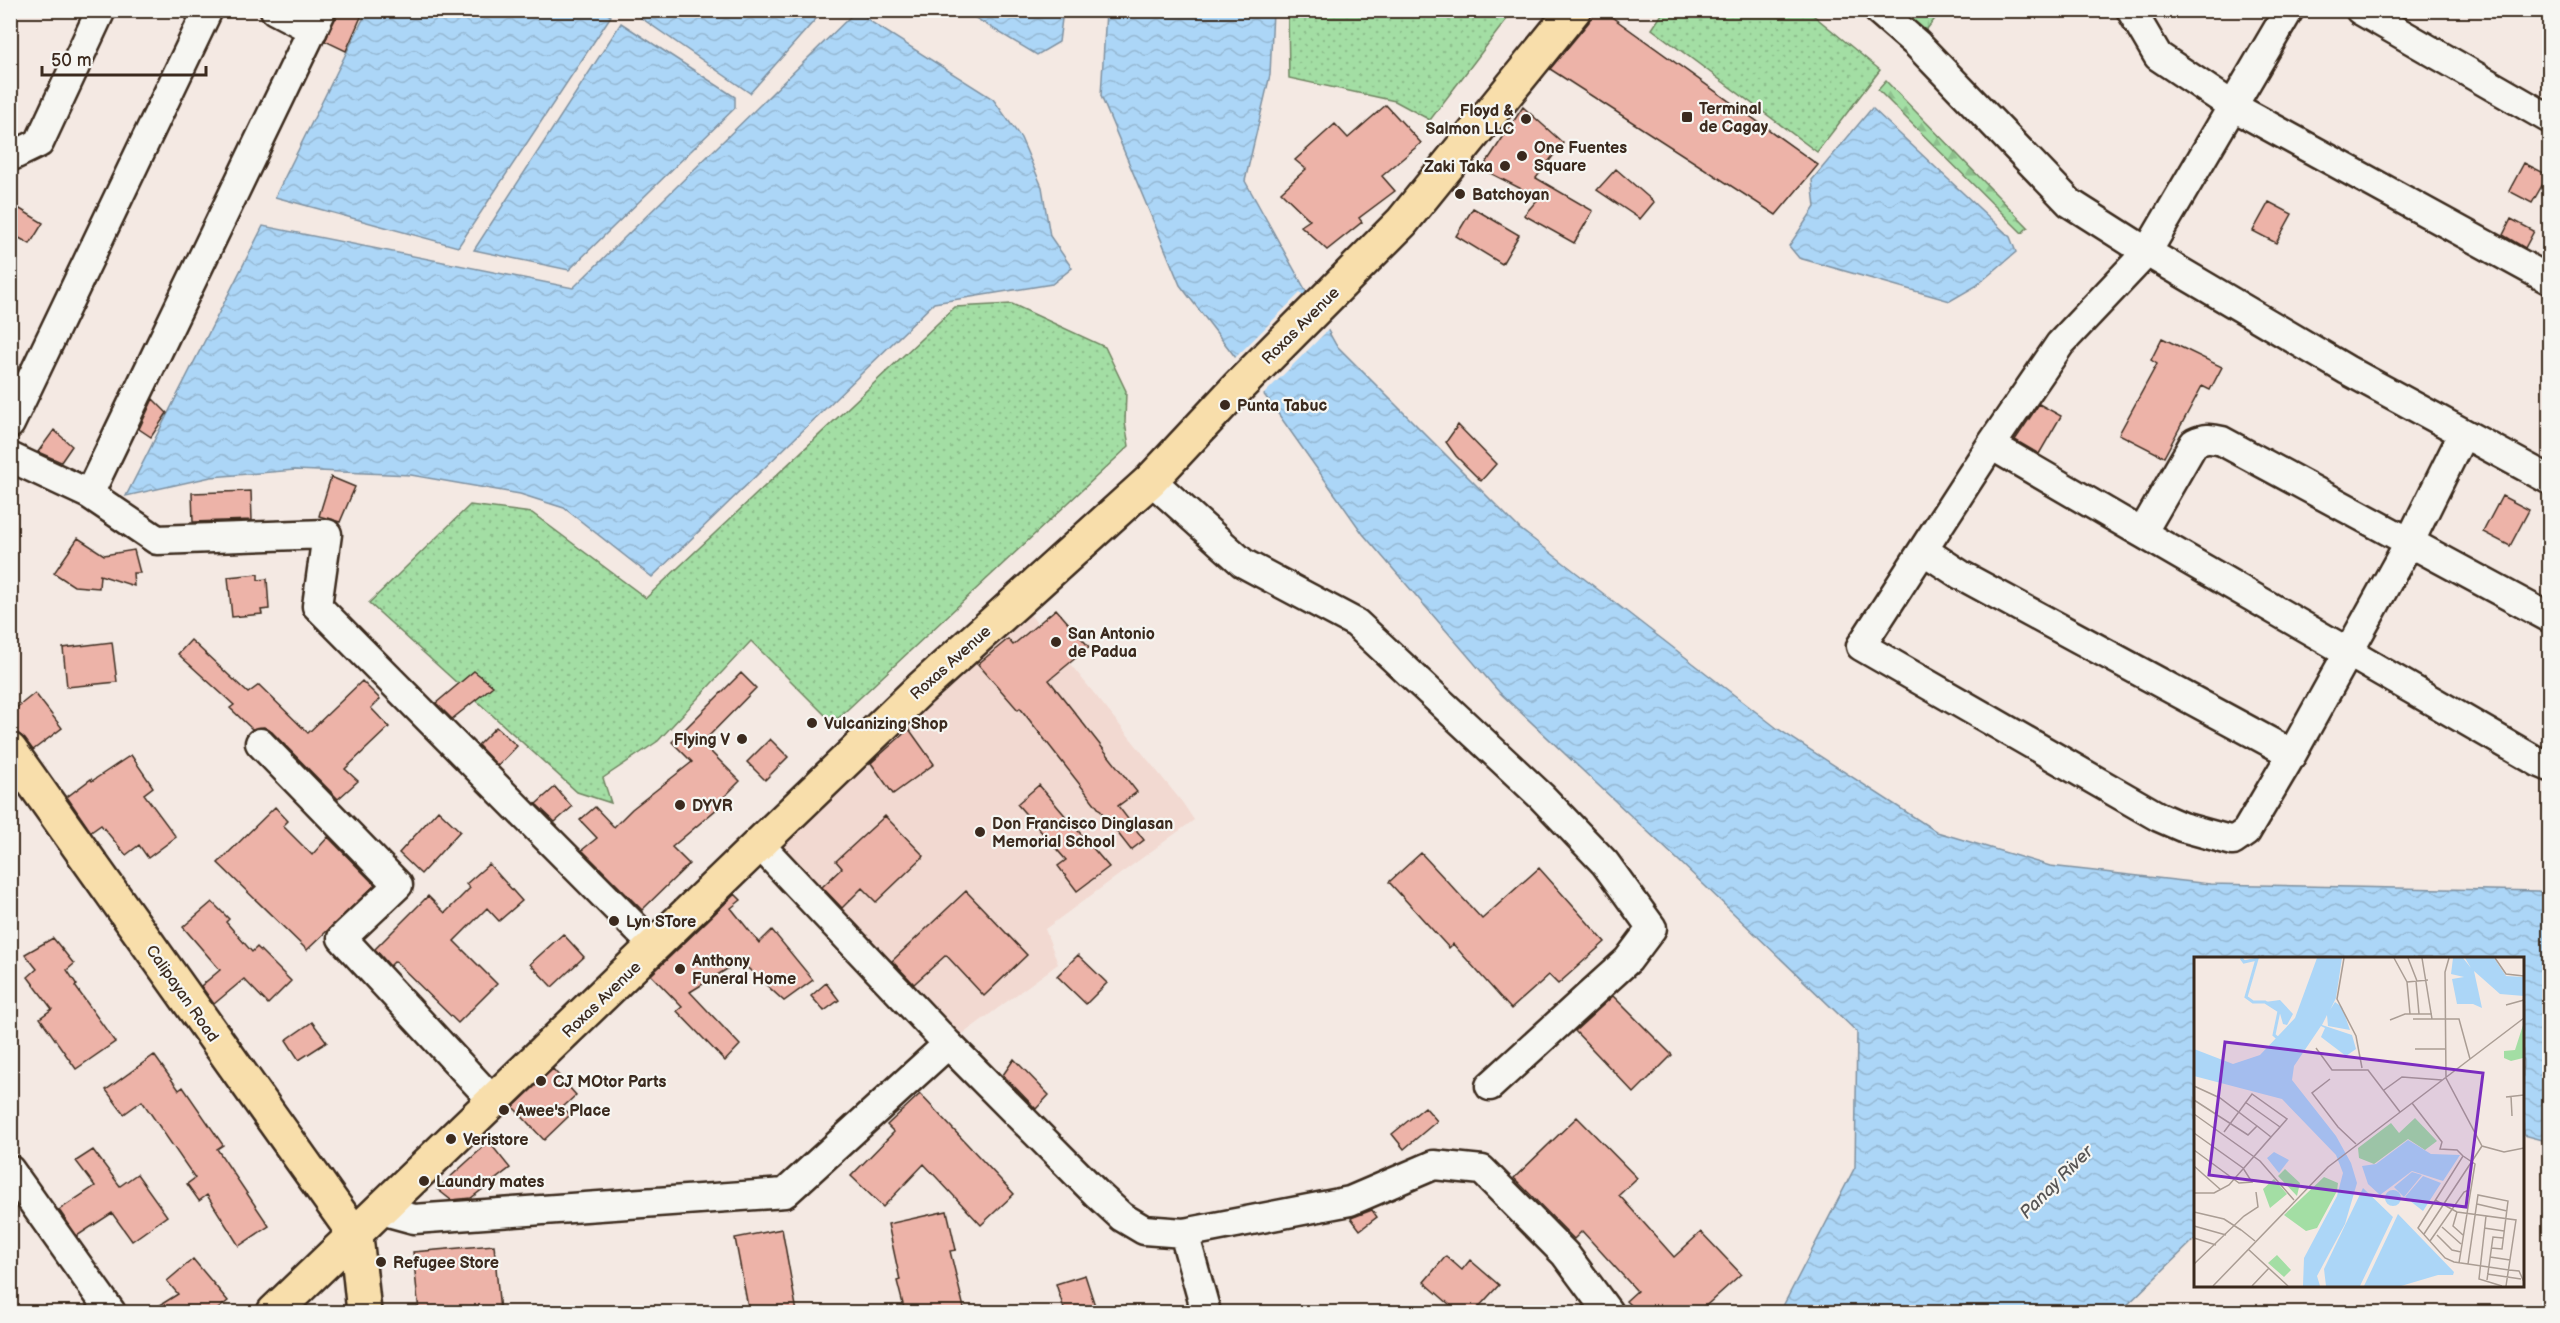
<svg xmlns="http://www.w3.org/2000/svg" width="2560" height="1323" font-family="'Balsamiq Sans',sans-serif">
  <style>
    .built { fill: #f2d9d1 }
    .grass { fill: url(#grass-dots); stroke: #6f8461; stroke-width: 1.5 }
    .forest { fill: url(#forest-firs); stroke: #6f8461; stroke-width: 1.5 }
    .wetland { fill: url(#wetland-marsh); stroke: #6f8461; stroke-width: 1.5 }
    .water { fill: url(#water-waves); stroke: #7f91a0; stroke-width: 1.5 }
    .pier { fill: #f4e9e3 }
    .building { fill: #edb3a8; stroke: #3b2a1e; stroke-width: 1.5 }
    .lines { fill: none; stroke-linecap: round; stroke-linejoin: round }
    .minor-casing { stroke: #3b2a1e; stroke-width: 33 }
    .major-casing { stroke: #3b2a1e; stroke-width: 38 }
    .minor { stroke: #f6f6f2; stroke-width: 28 }
    .major { stroke: #f8deab; stroke-width: 33 }
    .poi-dot { fill: #3b2a1e; stroke: #f6f6f2; stroke-width: 2 }
    .labels { text-anchor: middle; stroke-width: 4.5; stroke-linejoin: round; paint-order: stroke }
    .poi-label { font-size: 16px; font-weight: bold; fill: #3b2a1e; stroke: #f6f6f2; text-anchor: start }
    .street-label { font-size: 16px; fill: #3b2a1e; stroke: #f6f6f2 }
    .water-label { font-size: 18px; font-style: italic; fill: #575554; stroke: #f6f6f2 }
    .inset-river { fill: none; stroke: #acd6f7; stroke-width: 3 }
    .inset-road { fill: none; stroke: #aa9d94; stroke-width: 1.5 }
    .view { fill: #7b2cbf; fill-opacity: 0.15; stroke: #7b2cbf; stroke-width: 3 }
    .inset-edge { fill: none; stroke: #3b2a1e; stroke-width: 3 }
  </style>
  <defs>
    <pattern id="grass-dots" width="8" height="8" patternUnits="userSpaceOnUse" patternTransform="scale(1.5)"><rect width="8" height="8" fill="#a3dea4"/><path d="M2 2h.1M6 6h.1" fill="none" stroke="#8dbf8d" stroke-width="1.8" stroke-linecap="round"/></pattern>
    <pattern id="forest-firs" width="22" height="20" patternUnits="userSpaceOnUse" patternTransform="scale(1.5)"><rect width="22" height="20" fill="#a3dea4"/><path d="M5 1l3.5 6h-7zM16 11l3.5 6h-7z" fill="#8dbf8d"/></pattern>
    <pattern id="wetland-marsh" width="20" height="14" patternUnits="userSpaceOnUse" patternTransform="scale(1.5)"><rect width="20" height="14" fill="#a3dea4"/><path d="M1 5h8M5 5V1M11 12h8M15 12V8" fill="none" stroke="#8dbf8d"/></pattern>
    <pattern id="water-waves" width="16" height="10" patternUnits="userSpaceOnUse" patternTransform="scale(1.5)"><rect width="16" height="10" fill="#acd6f7"/><path d="M0 5q4-4 8 0t8 0" fill="none" stroke="#95b8d3"/></pattern>
  </defs>
  <rect width="100%" height="100%" fill="#f4e9e3"/>
  <filter id="ink" filterUnits="userSpaceOnUse"><feTurbulence type="fractalNoise" baseFrequency=".0167" numOctaves="2"/><feDisplacementMap in="SourceGraphic" scale="12" xChannelSelector="R" yChannelSelector="G"/><feConvolveMatrix kernelMatrix="1 2 1 2 8 2 1 2 1" color-interpolation-filters="sRGB"/></filter>
  <g filter="url(#ink)">
    <path class="built" d="M1024 607 1182 802 1194 820 1045 929 1058 964 956 1039 770 844Z"/>
    <path class="grass" d="M1288 11V10L1513 11 1430 120 1395 101 1289 78Z
      M1664 11H1808L1880 70 1817 152 1652 29Z
      M1012 304 1105 347 1126 391 1125 423 1129 446 833 723 751 641 658 741 603 778 611 803 577 792 369 603 470 505 532 513 646 598 955 307Z"/>
    <path class="forest" d="M1886 81 2028 227 2022 233 1878 90Z"/>
    <path class="wetland" d="M1883 11H1941L1917 42Z"/>
    <path class="water" d="M601 10 611 16 458 247 275 197 367 11Z
      M635 11V10L823 11 750 93 634 13Z
      M856 11H860L871 22 993 99 1021 138 1042 187 1050 236 1072 268 1052 284 934 303 652 577 564 508 520 494 411 475 295 470 211 477 126 496 263 226 573 288Z
      M964 11H1063L1059 42 1037 55Z
      M1106 11H1273L1270 75 1245 181 1336 345 1520 529 1778 729 1937 832 2050 866 2210 884 2538 891 2549 894V1142L2523 1135 2522 958H2196L2195 1239 2120 1312H1780L1855 1167 1857 1032 1678 860 1499 692 1363 534 1272 405 1180 285 1101 96Z
      M621 23 735 97V108L569 270 474 250Z
      M1872 108 2010 237 2016 252 1976 286 1950 301 1799 258 1789 246 1815 207 1812 180Z"/>
    <path class="pier" d="M1300 293 1323 315 1330 328 1262 396 1233 360Z"/>
    <path class="building" d="M338 10H364L346 51 325 41Z
      M1592 10H1602L1818 165 1776 215 1550 69 1589 22Z
      M1386 105 1421 143 1382 176 1395 191 1359 218 1362 222 1327 250 1301 226 1310 220 1281 192 1306 169 1295 160 1335 124 1348 138Z
      M1523 107 1563 143 1536 178 1593 211 1574 243 1524 215 1539 198 1482 169Z
      M2524 163 2548 175 2532 203 2509 191Z
      M1616 169 1654 202 1640 219 1597 190Z
      M2269 202 2292 214 2276 243 2253 231Z
      M10 203 43 223 30 244 10 233Z
      M1473 208 1519 235 1502 264 1456 236Z
      M2511 219 2534 231 2525 248 2503 235Z
      M2162 338 2222 367 2210 390 2202 386 2164 457 2119 434 2157 364 2151 360Z
      M153 399 167 413 151 437 139 429Z
      M2039 404 2061 416 2039 454 2015 440Z
      M1458 425 1496 464 1481 481 1456 456 1446 442Z
      M54 430 72 446 61 462 38 452Z
      M331 477 355 487 340 522 319 516Z
      M251 491 252 520 193 522 192 493Z
      M2502 496 2529 510 2510 546 2483 532Z
      M78 538 104 555 134 550 140 573H133L134 586 100 575 99 588 74 586 54 573Z
      M258 574V580L267 579 269 609 261 610 262 614 232 617 228 577Z
      M1056 609 1089 647 1049 680 1137 792 1118 806 1144 840 1131 850 1020 708 1018 710 978 664 1008 639 1013 645Z
      M191 640 248 693 259 685 308 733 362 681 380 699 371 708 389 727 345 769 358 781 338 799 272 732 264 727 252 729 230 708 234 705 178 654Z
      M112 642 117 682 67 687 63 648Z
      M474 671 493 686 452 719 436 703Z
      M741 673 756 688 702 743 740 781 717 804 719 807 672 847 689 864 642 910 582 850 597 838 580 820 595 807 614 827 632 809 692 762 672 742Z
      M35 693 62 728 33 750 25 739 10 727V713Z
      M496 727 517 746 498 766 478 745Z
      M909 729 934 764 893 794 871 763Z
      M770 739 788 757 765 780 747 762Z
      M131 755 153 787 144 794 176 837 148 858 139 845 126 855 101 825 91 832 67 797 91 779 92 781Z
      M1039 785 1109 867 1077 891 1058 866 1066 860 1017 804Z
      M555 787 572 807 555 822 536 804Z
      M275 807 288 821 283 826 312 855 328 837 375 885 307 950 218 863Z
      M438 810 460 831 421 874 399 853Z
      M885 816 924 856 876 902 862 888 842 908 822 887 842 868 836 861Z
      M1421 853 1482 919 1539 868 1605 942 1558 984 1549 975 1511 1009 1453 944 1449 948 1389 882Z
      M489 864 522 901 499 921 487 908 454 941 497 984 458 1023 395 961 390 966 375 949 428 896 445 913 470 888 466 884Z
      M966 891 1027 955 984 996 946 955 914 984 892 961Z
      M735 894 741 900 731 908 759 943 772 930 813 980 784 1001 740 961 690 992 740 1045 725 1061 677 1011 682 1007 651 975Z
      M212 902 229 919 226 922 252 952 257 947 291 981 268 1004 244 979 214 1004 201 986 220 970 183 927Z
      M563 934 584 957 552 987 530 964Z
      M53 938 74 964 67 970 77 985 75 986 115 1042 76 1069 40 1018 52 1009 28 977 37 969 25 954Z
      M1078 955 1107 983 1086 1004 1057 976Z
      M826 983 839 1000 824 1011 811 996Z
      M1613 996 1672 1055 1634 1093 1575 1031Z
      M312 1022 327 1042 299 1060 286 1040Z
      M154 1055 179 1090 183 1087 223 1145 217 1149 269 1226 239 1246 207 1195 199 1201 187 1184 195 1178 142 1101 124 1114 106 1090Z
      M1014 1059 1049 1095 1036 1109 1003 1075Z
      M553 1069 576 1095 563 1107 570 1115 544 1140 513 1107Z
      M920 1094 1014 1194 981 1225 924 1164 883 1207 851 1176 894 1132 887 1125Z
      M1425 1107 1437 1121 1404 1149 1392 1134Z
      M1577 1117 1637 1178 1619 1195 1674 1257 1701 1232 1741 1274 1699 1312H1637L1626 1301 1637 1291 1582 1231 1574 1239 1514 1178Z
      M489 1142 510 1168 471 1198 451 1200 437 1189Z
      M93 1150 120 1186 137 1174 167 1216 132 1241 112 1213 77 1236 59 1210 95 1186 76 1161Z
      M1372 1210 1377 1217 1360 1230 1351 1218Z
      M947 1211 956 1250 950 1251 965 1312H905L897 1281 900 1280 888 1224Z
      M782 1229 797 1312H749L735 1238Z
      M494 1245 500 1312H419L413 1252Z
      M1446 1256 1462 1270 1470 1260 1499 1285 1474 1312H1458L1424 1282Z
      M193 1259 228 1301 214 1312H149L178 1294 167 1281Z
      M1085 1275 1097 1312H1065L1056 1284Z"/>
    <g class="lines">
      <g class="minor-casing">
        <path id="minor" d="M275 10 313 30
          M1878 10 1917 44 2070 203 2147 252 2347 370 2550 480
          M2131 10 2158 56 2234 107 2550 280
          M2289 10 2147 252 2060 344 1991 445 2142 533 2194 443C2204 438 2211 438 2222 441L2550 618
          M2360 10 2550 119
          M10 157 39 143 101 10
          M10 424 208 10
          M1991 445 1923 550 1961 575 2292 754
          M10 457 89 494 322 10
          M1151 480 1243 563 1356 623 1541 796 1605 863 1652 928 1628 960 1490 1086
          M89 494 157 540 327 534 317 606 655 947
          M2142 533 2538 762 2550 767
          M1923 550 1861 646 2159 817 2182 827 2233 841 2246 832 2292 754 2409 543 2463 434
          M260 743 398 885 342 938 494 1102
          M759 844 948 1044 1096 1193 1122 1217 1144 1230 1184 1233 1350 1201 1434 1165 1482 1170 1565 1254 1608 1312
          M10 1170 111 1312
          M381 1210 414 1219 785 1193 948 1044
          M1184 1233 1206 1312"/>
      </g>
      <g class="major-casing">
        <path id="major" d="M10 750 356 1236 364 1312
          M274 1312 918 691 1151 480 1237 388 1402 222 1574 10"/>
      </g>
      <use href="#minor" class="minor"/>
      <use href="#major" class="major"/>
    </g>
  </g>
  <g class="poi-dot">
    <rect x="1681" y="111" width="12" height="12" rx="3"/>
    <circle cx="1526" cy="119" r="6"/>
    <circle cx="1522" cy="156" r="6"/>
    <circle cx="1505" cy="166" r="6"/>
    <circle cx="1460" cy="194" r="6"/>
    <circle cx="1225" cy="405" r="6"/>
    <circle cx="1056" cy="642" r="6"/>
    <circle cx="812" cy="723" r="6"/>
    <circle cx="742" cy="739" r="6"/>
    <circle cx="680" cy="805" r="6"/>
    <circle cx="980" cy="832" r="6"/>
    <circle cx="614" cy="921" r="6"/>
    <circle cx="680" cy="969" r="6"/>
    <circle cx="541" cy="1081" r="6"/>
    <circle cx="504" cy="1110" r="6"/>
    <circle cx="451" cy="1139" r="6"/>
    <circle cx="424" cy="1181" r="6"/>
    <circle cx="381" cy="1262" r="6"/>
  </g>
  <g class="labels">
    <g class="poi-label">
      <text x="1699" y="114">Terminal<tspan x="1699" dy="18">de Cagay</tspan></text>
      <text x="1514" y="116" text-anchor="end">Floyd &amp;<tspan x="1514" dy="18">Salmon LLC</tspan></text>
      <text x="1534" y="153">One Fuentes<tspan x="1534" dy="18">Square</tspan></text>
      <text x="1493" y="172" text-anchor="end">Zaki Taka</text>
      <text x="1472" y="200">Batchoyan</text>
      <text x="1237" y="411">Punta Tabuc</text>
      <text x="1068" y="639">San Antonio<tspan x="1068" dy="18">de Padua</tspan></text>
      <text x="824" y="729">Vulcanizing Shop</text>
      <text x="730" y="745" text-anchor="end">Flying V</text>
      <text x="692" y="811">DYVR</text>
      <text x="992" y="829">Don Francisco Dinglasan<tspan x="992" dy="18">Memorial School</tspan></text>
      <text x="626" y="927">Lyn STore</text>
      <text x="692" y="966">Anthony<tspan x="692" dy="18">Funeral Home</tspan></text>
      <text x="553" y="1087">CJ MOtor Parts</text>
      <text x="516" y="1116">Awee's Place</text>
      <text x="463" y="1145">Veristore</text>
      <text x="436" y="1187">Laundry mates</text>
      <text x="393" y="1268">Refugee Store</text>
    </g>
    <g class="street-label">
      <text transform="translate(1300 325) rotate(-45)" y="6">Roxas Avenue</text>
      <text transform="translate(950 662) rotate(-42)" y="6">Roxas Avenue</text>
      <text transform="translate(183 993) rotate(55)" y="6">Calipayan Road</text>
      <text transform="translate(601 999) rotate(-44)" y="6">Roxas Avenue</text>
    </g>
    <g class="water-label">
      <text transform="translate(2056 1182) rotate(-45)" y="6">Panay River</text>
    </g>
  </g>
  <g transform="translate(2194 957)">
    <rect width="330" height="330" fill="#f4e9e3"/>
    <path d="M330 65 329 101 317 104 310 101V94L321 93ZM221 161 243 184 231 193 214 182 180 207 165 201 164 191 197 166 205 176ZM91 212 106 226 103 239 84 219ZM130 220 144 226 143 234 123 271 112 274 90 258Z" fill="#a3dea4"/>
    <path d="M80 222 93 237 76 251 69 232ZM83 298 97 313 90 320 74 306Z" fill="#a3dea4"/>
    <path d="M123 1H148L142 41 136 53 141 45 148 50 156 73 134 69 133 58 128 68 158 78 162 92 152 99 127 80 131 71 127 69 100 109 98 123 142 179 157 206 163 226 151 267 123 319 126 329H109L110 301 143 239 149 216 142 198 88 142 0 119V92L39 107 66 98 101 61ZM259 1H269L277 11 271 1H300L312 19 330 20V39L306 37 280 14 288 51 279 47H263L258 22 270 20 257 17ZM86 43 99 57 93 68 89 67 85 53 71 45ZM214 183 237 197 266 198 249 224 218 214 186 238 174 227 168 209 182 207ZM80 195 95 203 85 216 73 201ZM218 215 228 218 210 240 200 230ZM229 219 247 226 229 254 211 240ZM169 231 199 260 166 329H132L130 312ZM191 241a8 8 0 1 1 16 0a8 8 0 1 1-16 0ZM204 257 260 315 259 318H244L207 329H170Z" fill="#acd6f7"/>
    <path class="inset-river" d="M47 1 50 5 63 2 52 40 59 45H71L85 54 80 78 88 85"/>
    <path class="inset-road" d="M150 1 143 42 162 79 168 111M200 1 213 25 216 57M214 1 223 24M228 1 238 62H265L276 102M255 1 251 15 252 121 288 189 310 195 330 191M301 1 312 17 330 19M222 24 225 57M213 25 234 23M312 48 330 43M219 62H238M196 63 211 57H238M122 91 138 113H174L206 155M221 92H251M330 106V125M136 122 118 136 144 170 162 187M0 129 26 141 63 169M190 133 208 120 248 123M317 139 318 159M312 140 330 138M0 143 54 178 63 169 77 180 35 228 20 236H0M51 145 86 170 77 180M218 146 248 185 246 192 263 193 269 199M0 157 66 204 100 243M30 175 58 137 93 162 86 170M0 176 49 211 58 225 45 226 0 193M0 209 27 233M241 243 263 255 322 263 312 329M283 247 313 254M0 255 30 262 47 273M263 255 259 269 269 278M292 259 285 322 308 329M0 269 32 278M248 270 267 287M290 271 310 274M46 272 61 284M230 277 288 189M243 278 258 293 267 295M0 281 22 288M236 284 270 235 275 233M54 292 94 329M296 300 316 303M265 306 281 207 269 199 224 271 251 301 260 305 274 307 315 313 325 314 330 325M0 307 50 259 64 250 62 235M274 307 284 238 314 244 308 292 297 291M293 317 327 322M293 323 299 280 309 281M19 329 134 210 330 61M58 329 75 311"/>
    <path class="view" d="M31 85 289 116 272 250 15 218Z"/>
    <rect width="330" height="330" class="inset-edge"/>
  </g>
  <rect width="2560" height="1323" fill="none" stroke="#f6f6f2" stroke-width="36"/>
  <rect x="18" y="18" width="2524" height="1287" fill="none" stroke="#3b2a1e" stroke-width="2" filter="url(#ink)"/>
  <path d="M42 66v9h164v-9" fill="none" stroke="#3b2a1e" stroke-width="3"/>
  <text x="51" y="66" font-size="18" fill="#3b2a1e" stroke="#f6f6f2" stroke-width="4.5" paint-order="stroke">50 m</text>
</svg>
